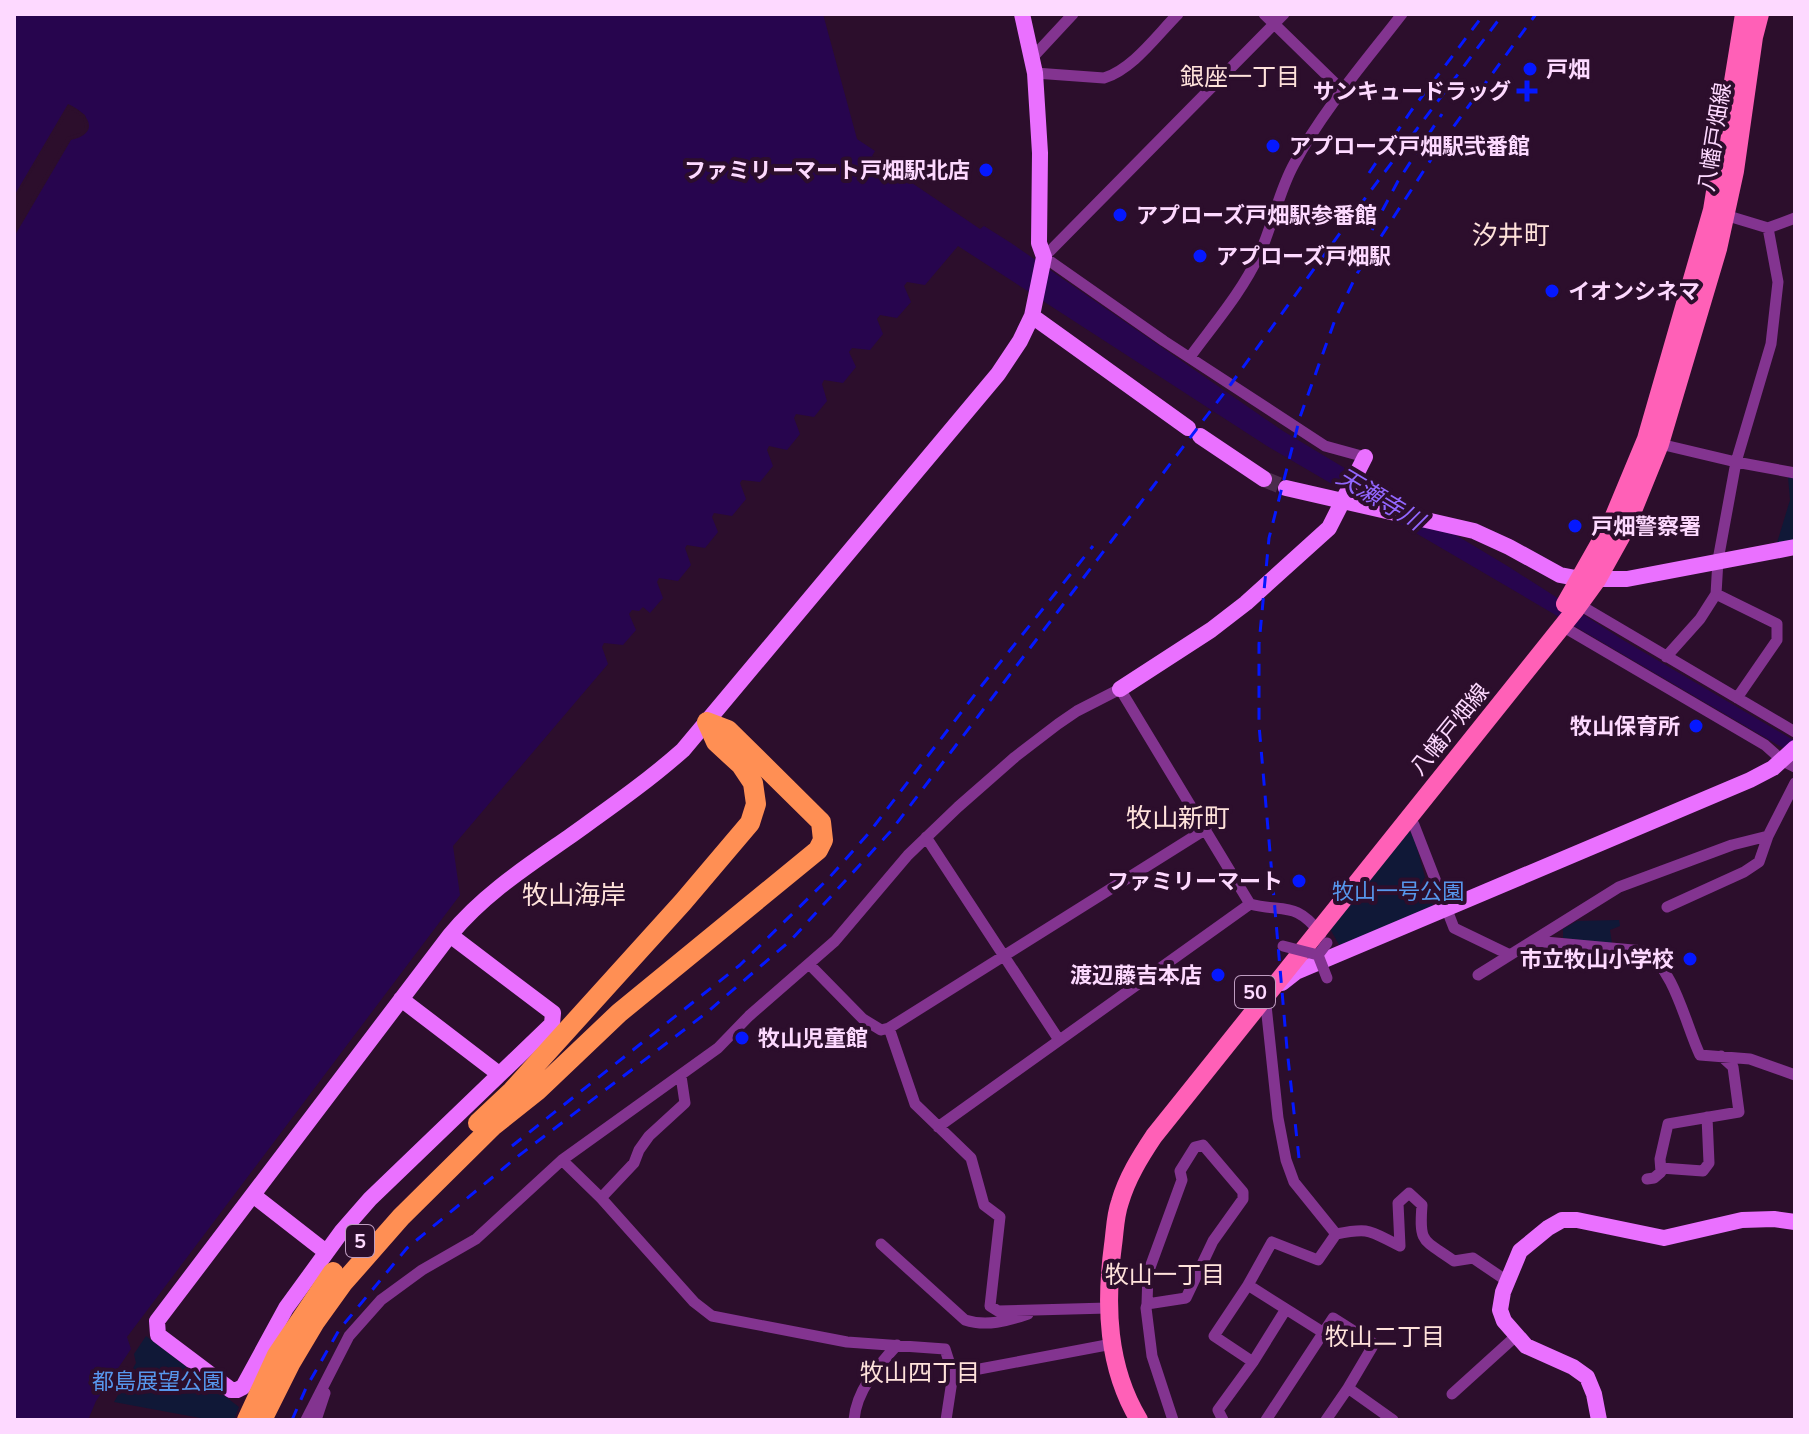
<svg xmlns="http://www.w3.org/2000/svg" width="1809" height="1434" font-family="'Nunito Sans','Noto Sans JP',sans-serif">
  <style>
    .green { fill: #101837 }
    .water { fill: #27054e }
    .pier { fill: #2c0e2c }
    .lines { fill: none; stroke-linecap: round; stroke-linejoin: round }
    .secondary-tunnel { stroke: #4b2c4c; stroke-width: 16; stroke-dasharray: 16 8; stroke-linecap: butt }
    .street { stroke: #833490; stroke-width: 11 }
    .secondary { stroke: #ea70ff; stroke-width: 16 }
    .primary { stroke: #ff60b7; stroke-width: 18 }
    .highway { stroke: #ff8f54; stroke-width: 20 }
    .rail { stroke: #0518ff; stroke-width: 3; stroke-dasharray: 12 10; stroke-linecap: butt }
    .street-bridge { stroke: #833490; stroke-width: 11 }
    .poi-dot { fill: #0518ff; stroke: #2c0e2c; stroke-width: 3 }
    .labels { text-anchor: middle; stroke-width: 8; stroke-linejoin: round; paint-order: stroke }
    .shield { fill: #2c0e2c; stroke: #be9cc0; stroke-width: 2 }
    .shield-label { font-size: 20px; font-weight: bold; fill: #fdd9ff }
    .poi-label { font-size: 22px; font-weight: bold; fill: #fdd9ff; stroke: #2c0e2c; text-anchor: start }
    .street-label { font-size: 22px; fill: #fdd9ff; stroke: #2c0e2c }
    .park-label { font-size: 22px; fill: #5797ed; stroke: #2c0e2c }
    .neighbourhood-label { font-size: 24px; fill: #ffe2db; stroke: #2c0e2c }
    .water-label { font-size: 24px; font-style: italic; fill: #9367ff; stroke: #2c0e2c }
    .quarter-label { font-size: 26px; fill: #ffe2db; stroke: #2c0e2c }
  </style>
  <rect width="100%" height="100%" fill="#2c0e2c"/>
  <path class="green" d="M1788 477 1795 479V543L1776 546 1790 500Z
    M1408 827 1415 841 1434 909 1342 950 1329 927Z
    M1619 920 1620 926 1610 930 1612 944 1563 938V929L1577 921Z
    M146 1336 239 1407 234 1420H211L114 1402 136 1363 134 1354Z"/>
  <path class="water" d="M14 14H823L857 139 875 151 872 156 980 229 984 226 1011 243 1283 431 1509 567 1623 640 1795 741V755L1267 446 958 246 925 285 907 282 904 286 911 302 897 318 880 315 877 319 883 334 870 350 852 348 849 352 856 367 843 383 824 380 822 384 827 401 814 417 796 414 794 418 800 434 787 450 769 446 767 450 773 466 760 482 742 480 740 483 746 499 732 516 714 513 712 517 718 532 705 548 687 545 685 548 691 565 678 581 659 578 657 582 663 598 650 613 643 607 639 611 632 610 629 614 636 630 623 645 604 643 602 647 608 664 453 846 460 895 127 1337 131 1349 96 1401 88 1420H14V237L71 140C101 133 89 113 68 104L14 196Z"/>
  <path class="pier" d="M69 105 85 115 88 128 81 136 70 139 14 235V229L67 137 80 133 85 127 83 117 70 109 14 200Z"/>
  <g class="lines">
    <path class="secondary-tunnel" d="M1264 479 1286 488"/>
    <path class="street" d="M1264 14 1343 91
      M1284 14 1044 257 1164 341 1325 446 1365 457
      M1033 57 1073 14
      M1035 73 1104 78C1133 69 1157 35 1178 14
      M1768 228 1795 218
      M1190 357C1214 324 1242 292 1259 255 1273 225 1278 193 1294 164 1323 110 1365 62 1402 14
      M1660 444 1736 462 1771 344 1778 282 1768 228 1725 215
      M1716 594 1777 624V640L1737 698
      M1578 604 1795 732
      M1562 626 1765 745 1783 761 1795 767
      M1666 657 1700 619 1716 594 1718 560 1736 462 1795 473
      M1409 817 1414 825 1454 928 1510 955
      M926 837 1059 1040
      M1667 907 1744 872 1759 862 1768 836 1795 783
      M1534 941 1644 951C1674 967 1686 1026 1700 1055L1750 1059 1795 1075
      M810 965 863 1019 881 1030 889 1028 1206 829
      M1478 975 1619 887 1732 845 1768 836
      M1265 996 1278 1118 1286 1160 1294 1182 1336 1234
      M889 1028 915 1104 971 1158 984 1205 1000 1217 990 1306 998 1311 1108 1308
      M938 1127 1250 904
      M562 1160 601 1198 694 1302 712 1316 847 1342 945 1349 953 1374 946 1420
      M1661 1168 1703 1171 1709 1163 1707 1117
      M1647 1179 1654 1178 1661 1172 1660 1159 1668 1124 1739 1112 1733 1067 1721 1056
      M601 1198 634 1163 639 1150 649 1136 685 1103 681 1076
      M881 1244 965 1320C986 1327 1008 1321 1028 1314
      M1248 1285 1214 1336 1253 1362 1286 1309
      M1147 1304 1186 1298 1213 1241 1243 1199V1192L1203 1145 1195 1147 1180 1171 1182 1180 1148 1273 1147 1304 1146 1308 1152 1356 1173 1420
      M1324 1333 1248 1285 1272 1242 1318 1260 1336 1234C1371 1227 1369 1231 1400 1246L1398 1203 1409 1193 1422 1205C1419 1244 1423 1239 1454 1261L1473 1258 1507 1281
      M953 1374 1112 1344
      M1452 1394 1516 1336
      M306 1420 349 1336 381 1300 422 1270 476 1239 562 1160 718 1048 749 1016 835 941 908 855 958 807 1015 757 1058 724 1077 711 1120 689 1250 904C1283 913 1295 900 1321 934
      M316 1420 325 1393
      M854 1420C856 1391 878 1366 897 1345
      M1223 1420 1218 1410 1253 1362
      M1266 1420 1333 1318 1374 1344 1348 1388 1393 1420
      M1326 1420 1348 1388"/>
    <path class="secondary" d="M1032 316 1188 428
      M1200 436 1264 479
      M1286 488 1474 531 1509 547 1560 575 1581 579H1627L1795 547
      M1120 689 1211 630 1246 603 1329 528 1365 457
      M450 935 553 1013 552 1024 370 1199 342 1231 286 1308 243 1387 237 1390H231L158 1335 157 1321 450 935C484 894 526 867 569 837 608 809 647 782 683 750L998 374 1020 341 1032 316 1044 257 1039 243 1040 153 1035 73 1022 14
      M1282 983 1296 972 1750 780 1773 768 1795 748
      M401 999 499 1074
      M253 1195 326 1252
      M1599 1420 1594 1394 1587 1377 1573 1367 1526 1346 1504 1321 1500 1310 1503 1292 1520 1251 1548 1228 1562 1220H1577L1664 1238 1742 1220 1774 1219 1795 1222"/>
    <path class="primary" d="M1565 604 1611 523 1646 439 1712 210 1744 14
      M1139 1420C1107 1367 1105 1305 1113 1245 1115 1231 1115 1216 1120 1202 1127 1178 1140 1157 1154 1136L1576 609 1597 580 1626 528 1660 444 1718 249 1735 171 1754 37 1760 14"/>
    <path class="highway" d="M478 1123 512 1091 683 902 750 823 756 804 753 783 741 765 716 742 707 722
      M247 1420 277 1355 333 1272
      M262 1420 290 1364 315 1322 343 1283 401 1217 493 1126 537 1091 619 1013 818 850 823 840 821 822 728 730 707 722"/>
    <path class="rail" d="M1369 173 1411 111 1484 14
      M1372 230 1398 181 1442 114
      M512 1146 740 965 828 879 868 834 983 684 1093 546
      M1299 1158 1287 1049 1259 725V644L1269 538 1300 417 1336 317 1358 272 1443 141 1536 14
      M292 1420 306 1388 339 1330 407 1248 517 1157 705 1014 791 940 890 832 1231 384 1366 197 1503 14"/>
    <path class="street-bridge" d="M1283 946 1318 955 1327 943
      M1318 955 1327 978"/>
  </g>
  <g class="poi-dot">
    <circle cx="1530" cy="69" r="8"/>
    <path d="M1523 79h8v8h8v8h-8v8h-8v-8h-8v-8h8z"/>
    <circle cx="1273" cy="146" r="8"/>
    <circle cx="986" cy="170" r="8"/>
    <circle cx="1120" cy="215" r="8"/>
    <circle cx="1200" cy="256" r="8"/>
    <circle cx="1552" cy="291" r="8"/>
    <circle cx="1575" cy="526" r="8"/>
    <circle cx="1696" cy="726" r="8"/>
    <circle cx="1299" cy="881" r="8"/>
    <circle cx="1690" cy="959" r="8"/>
    <circle cx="1218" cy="975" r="8"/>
    <circle cx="742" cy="1038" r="8"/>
  </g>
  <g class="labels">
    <g class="shield">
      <rect x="1235" y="976" width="40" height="32" rx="6"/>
      <rect x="346" y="1225" width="28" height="32" rx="6"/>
    </g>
    <g class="shield-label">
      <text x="1255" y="999">50</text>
      <text x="360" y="1248">5</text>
    </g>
    <g class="poi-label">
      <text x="1546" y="77">戸畑</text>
      <text x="1511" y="99" text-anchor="end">サンキュードラッグ</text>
      <text x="1289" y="154">アプローズ戸畑駅弐番館</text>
      <text x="970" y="178" text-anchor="end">ファミリーマート戸畑駅北店</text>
      <text x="1136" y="223">アプローズ戸畑駅参番館</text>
      <text x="1216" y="264">アプローズ戸畑駅</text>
      <text x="1568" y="299">イオンシネマ</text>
      <text x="1591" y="534">戸畑警察署</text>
      <text x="1680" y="734" text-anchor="end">牧山保育所</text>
      <text x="1283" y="889" text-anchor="end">ファミリーマート</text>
      <text x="1674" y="967" text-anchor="end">市立牧山小学校</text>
      <text x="1202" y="983" text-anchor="end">渡辺藤吉本店</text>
      <text x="758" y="1046">牧山児童館</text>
    </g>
    <g class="street-label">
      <text transform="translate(1714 137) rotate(-81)" y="8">八幡戸畑線</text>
      <text transform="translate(1449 729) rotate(-51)" y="8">八幡戸畑線</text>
    </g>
    <g class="park-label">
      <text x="1398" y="899">牧山一号公園</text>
      <text x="158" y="1389">都島展望公園</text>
    </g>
    <g class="neighbourhood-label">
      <text x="1240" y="85">銀座一丁目</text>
      <text x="1165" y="1283">牧山一丁目</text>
      <text x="1385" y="1345">牧山二丁目</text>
      <text x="920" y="1381">牧山四丁目</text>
    </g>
    <g class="water-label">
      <text transform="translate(1380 499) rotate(31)" y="8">天瀬寺川</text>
    </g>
    <g class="quarter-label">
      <text x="1511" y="244">汐井町</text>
      <text x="1178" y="827">牧山新町</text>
      <text x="574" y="904">牧山海岸</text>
    </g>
  </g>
  <rect width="1809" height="1434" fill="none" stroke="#fdd9ff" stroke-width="32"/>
</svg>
